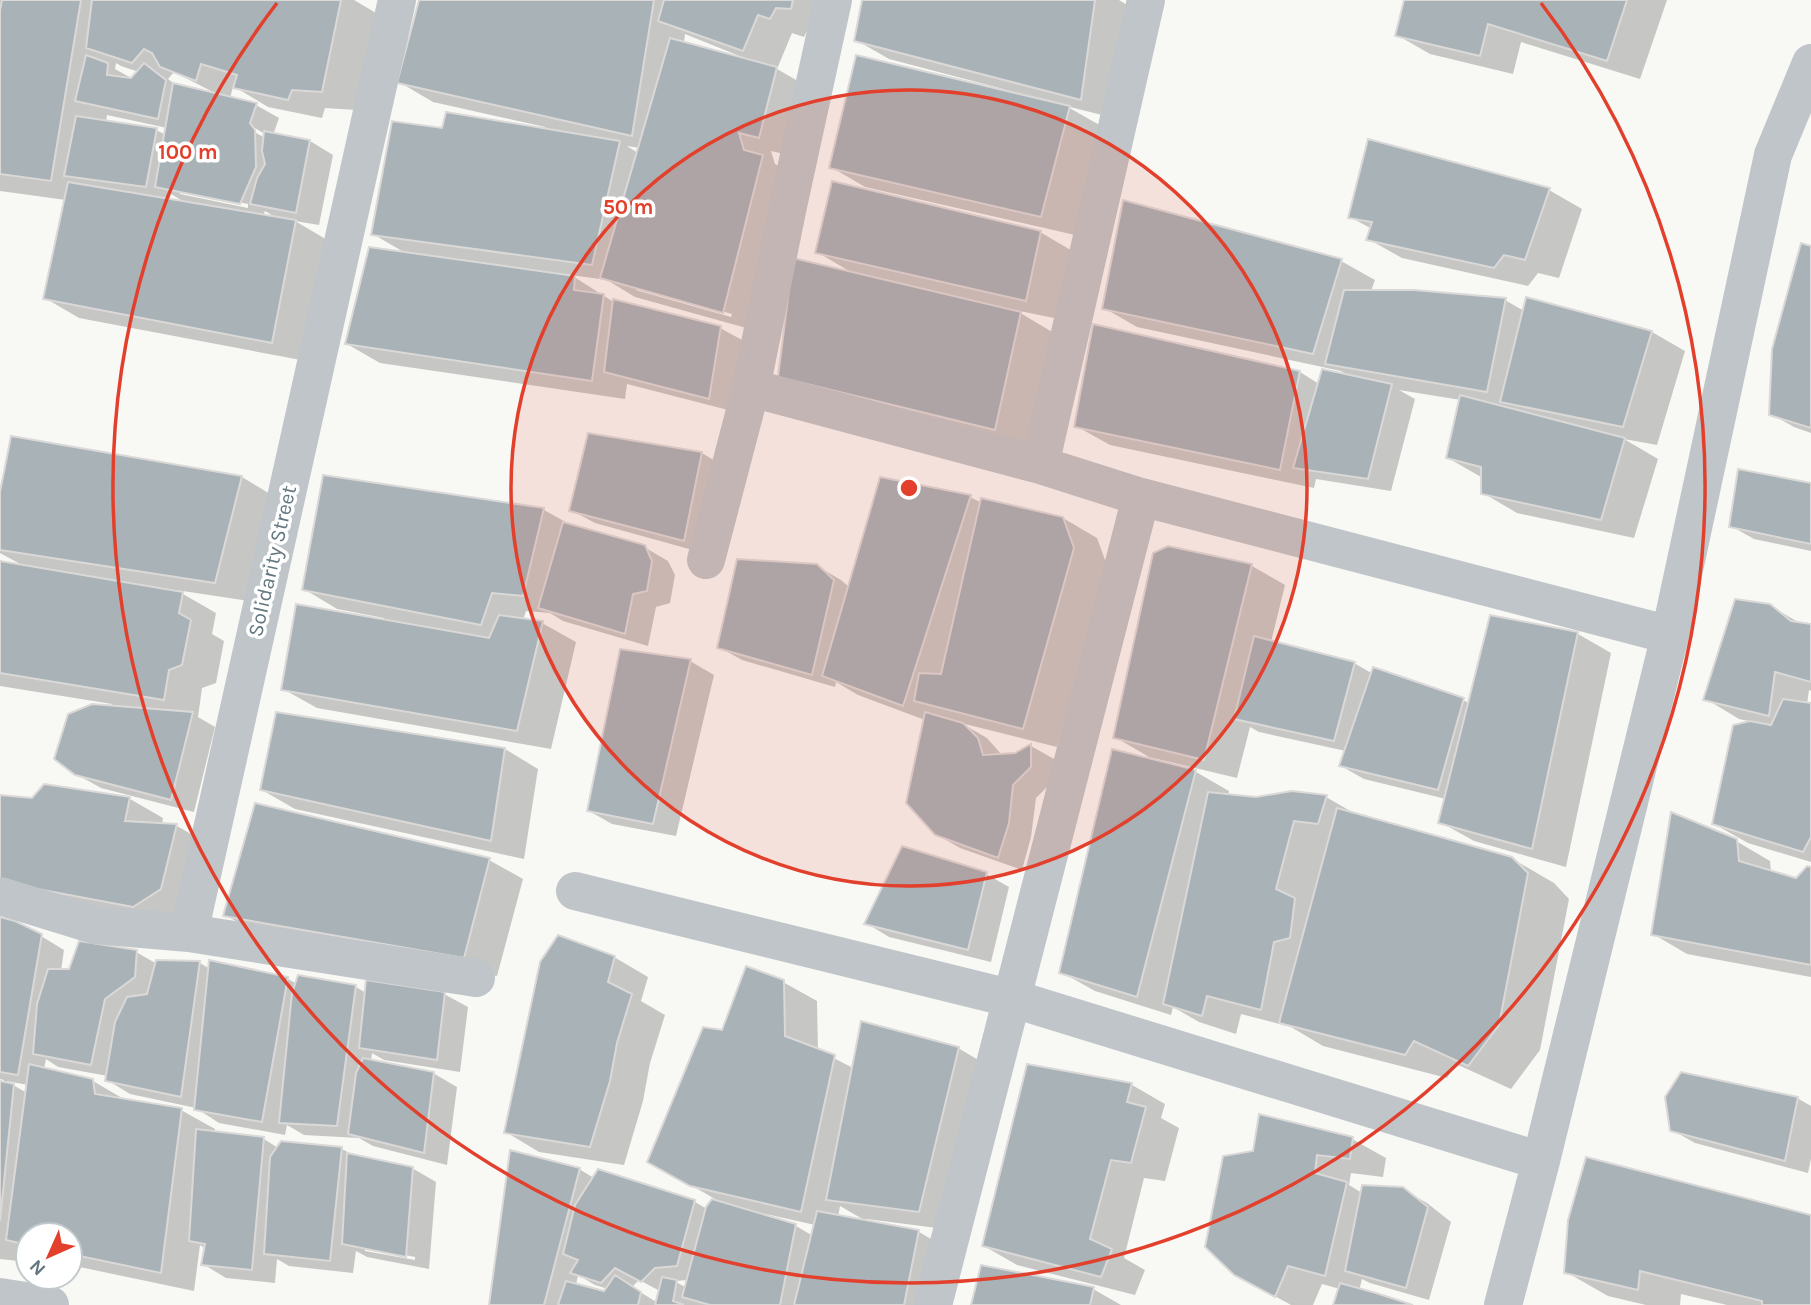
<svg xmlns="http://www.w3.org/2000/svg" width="1811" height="1305" font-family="Karla,sans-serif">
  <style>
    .shadow { fill: #0003; fill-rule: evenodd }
    .building { fill: #a8b2b7; stroke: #dad9d8; stroke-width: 2 }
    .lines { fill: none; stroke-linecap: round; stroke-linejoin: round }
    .street { stroke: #bfc5c8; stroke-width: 38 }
    .ring { fill: none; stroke: #e2402c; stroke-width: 3.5 }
    .labels { text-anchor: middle; stroke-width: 7; stroke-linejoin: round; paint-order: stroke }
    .street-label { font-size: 21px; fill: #637780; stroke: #fff }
    .centre { fill: #e2402c; stroke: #fff; stroke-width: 3.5 }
    .ring-label { font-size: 21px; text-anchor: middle; font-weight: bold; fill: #e2402c; stroke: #fff; stroke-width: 7; stroke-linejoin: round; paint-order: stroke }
  </style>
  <rect width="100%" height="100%" fill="#f8f8f5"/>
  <path class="shadow" d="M0 0H354L376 13 356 110 325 108 322 118 268 107 233 86 230 99 256 105 279 118 273 135 310 141 333 155 319 225 295 221 329 241 306 361 79 318 45 298 66 200 0 191ZM116 63 121 66 139 72 133 79 115 69ZM174 72 213 92V94L177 86 168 79ZM107 115 167 128 166 135 156 130 106 122ZM248 124 265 134V138L246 127ZM180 190 248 204V208L180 194ZM171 194 186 203 169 201ZM265 211 277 218 263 216Z
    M421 0H830L809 26 804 37 792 33 777 69 810 88 793 156 771 151 775 164 796 176 757 331 635 297 607 280 571 275 612 301 720 328 744 341 732 411 627 384 625 399 380 363 347 344 407 254 373 234 443 129 544 130 545 127 433 102 399 82ZM685 34 742 57V59L684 43ZM627 146 640 148 638 153ZM636 287 732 314 731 317 636 290Z
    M864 0H1119L1130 7 1114 118 1066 106 1103 127 1075 235 865 187 831 167 1002 92 1003 89 889 59 856 40Z
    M1406 0H1667L1640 79 1521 42 1513 74 1430 54 1397 35Z
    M1549 190 1582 209 1559 278 1538 273 1528 286 1402 258 1368 239 1372 229 1350 217Z
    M1040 232 1074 252 1059 319 1015 310 1054 333 1028 448 814 396 854 274 817 252Z
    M1811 248V433L1794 427 1771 414Z
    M1341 261 1375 280 1371 291 1505 300 1524 311 1527 299 1652 332 1685 351 1657 445 1624 439 1658 459 1634 538 1517 513 1483 493 1481 477 1448 458 1461 400 1399 390 1415 399 1391 491 1316 479 1314 488 1110 445 1076 426 1095 326 1300 372 1319 384 1349 376 1341 371 1137 327 1104 308Z
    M13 438 242 477 275 497 249 601 176 590 216 613 212 634 224 641 216 683 202 688 198 717 215 727 194 812 101 788 76 774 112 704 0 686V563L24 566 0 553V500Z
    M702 453 725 467 707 554 595 523 571 510Z
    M325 477 544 510 573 526 644 547 668 561 675 575 670 603 656 607 648 646 563 621 550 613 526 611 523 620 542 623 576 642 551 749 317 708 283 689 383 621 384 618 337 609 304 589Z
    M1811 485V551L1754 539 1731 526Z
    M970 497 982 503 1063 518 1097 538 1108 568 1057 747 961 723 987 738 1002 755H1015L1031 746 1054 759V780L1036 798 1031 837 1022 870 960 848 936 834 925 720 858 695 836 682 835 687 742 660 719 647 817 566 841 580 850 588Z
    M1168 547 1252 566 1285 585 1271 642 1354 663 1373 674 1374 669 1470 703 1492 617 1578 634 1611 653 1566 867 1474 841 1440 822 1446 799 1364 779 1341 766 1346 751 1259 732 1250 727 1237 778 1149 757 1115 737Z
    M1769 605 1803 625 1811 626V691L1809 690 1807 704 1811 705V862L1748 843 1714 824 1753 722 1739 719 1706 699Z
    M690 661 714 675 676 836 612 824 589 811Z
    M505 749 538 769 524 859 295 809 262 790Z
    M1113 752 1196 772 1229 791 1228 796 1256 799 1326 797 1359 816 1511 858 1554 883 1569 899 1540 1050 1511 1089 1456 1064 1447 1078 1323 1046 1291 1027 1241 1014 1236 1034 1199 1022 1173 1007 1171 1015 1095 991 1061 972Z
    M45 786 130 799 163 818 162 825 177 826 210 845 168 925 0 894V796L33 800Z
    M1736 841 1770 861 1771 873 1796 880 1811 869V977L1687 954 1653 934Z
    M489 860 523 879 497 976 259 934 225 915Z
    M986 874 1009 887 991 962 889 937 866 923Z
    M0 919 41 936 64 950 61 971H70L136 952 157 964 200 963 210 969 288 979 297 984 356 987 366 993 444 994 468 1007 460 1072 384 1060 372 1053 371 1062 433 1073 457 1087 447 1165 373 1146 359 1138 304 1135 287 1125 285 1135 219 1123 196 1108 130 1094 107 1080 108 1076 58 1067 46 1059 44 1069 93 1081 127 1101 181 1110 215 1129 214 1133 264 1139 278 1148 282 1143 342 1149 355 1156 412 1168 436 1182 429 1269 367 1257 356 1251 353 1273 289 1266 277 1259 275 1283 226 1278 203 1264 206 1249 200 1245 194 1291 70 1265V1235H28V1262L0 1259V1083H3L4 1080 0 1079ZM6 1081 28 1085 27 1093ZM365 1247 415 1257V1260L365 1251Z
    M614 957 648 977 641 1001 665 1015 650 1063 643 1101 624 1165 539 1152 506 1132Z
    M783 982 817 1001 818 1050 853 1068 958 1048 992 1068 952 1230 867 1219 866 1221 840 1206 838 1217 919 1232 952 1251 941 1305H490L579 1169 594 1178 695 1202 707 1209 722 1203 649 1161 723 1032ZM766 1214 815 1225 813 1236 796 1226 765 1217ZM578 1275 595 1285 608 1289 605 1293 576 1285ZM639 1280 660 1291 658 1303 632 1287ZM689 1280 687 1288 674 1281Z
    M1028 1066 1132 1085 1165 1104 1161 1118 1179 1128 1165 1181 1144 1178 1124 1258 1145 1270 1135 1295 1017 1265 984 1246Z
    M1797 1098 1811 1106V1159L1808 1173 1695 1143 1672 1130Z
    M1352 1139 1386 1158 1383 1177 1351 1173 1349 1185 1362 1193 1402 1189 1427 1203 1451 1222 1429 1300 1370 1283 1362 1279 1359 1291 1406 1305H1335L1340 1289 1322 1284 1313 1305H1291L1235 1274 1224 1158Z
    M1811 1217V1305H1727L1681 1294 1680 1305H1646L1608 1296 1566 1272Z
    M1093 1289 1121 1305H973Z"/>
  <path class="building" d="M2 0H81L51 181 0 174V10Z
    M92 0H341L322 92 292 90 288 100 233 88 237 75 201 64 196 81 160 67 152 53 144 49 132 63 86 48Z
    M419 0H654L632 136 397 83Z
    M664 0H793L791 9 776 8 770 19 758 15 743 51 658 21Z
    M862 0H1095L1081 100 854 41Z
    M1404 0H1627L1607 61 1488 24 1480 56 1395 36Z
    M670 38 777 67 759 138 739 133 744 150 763 155 723 313 600 278Z
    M86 55 108 63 107 75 131 78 144 63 166 80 158 119 75 101Z
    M856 55 1070 106 1041 217 829 168Z
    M173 83 257 103 250 123 255 130 256 167 240 204 155 187Z
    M446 112 620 141 592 265 371 235 392 121 442 128Z
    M76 116 157 128 146 187 64 176Z
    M264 131 310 140 296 213 250 204 257 178 265 164 262 151Z
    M1368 139 1550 188 1525 260 1504 255 1494 268 1366 240 1372 222 1348 218Z
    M832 181 1041 231 1026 301 815 253Z
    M68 182 296 220 272 343 43 299Z
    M1123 200 1342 259 1313 354 1102 309Z
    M1801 243 1811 246V428L1769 415 1772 349Z
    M369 247 575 276 574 290 604 294 592 381 345 344Z
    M793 258 1021 312 995 430 778 377Z
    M1344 290H1414L1506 298 1487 392 1325 364Z
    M1526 297 1652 331 1623 427 1500 402Z
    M613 299 721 326 709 399 604 372Z
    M1093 324 1300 371 1280 470 1074 427Z
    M1322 369 1392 384 1368 479 1293 468Z
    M1460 395 1625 438 1601 520 1481 494V467L1446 458Z
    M588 433 702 452 684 541 569 511Z
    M11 436 242 476 215 583 0 550V492Z
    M1738 469 1811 483V544L1729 527Z
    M323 475 544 508 523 596 492 593 481 625 302 590Z
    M880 477 971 495 903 706 822 676Z
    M981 498 1063 517 1074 548 1023 729 914 701 919 673 941 674Z
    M563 522 645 545 652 561 647 591 633 594 625 634 538 608Z
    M1168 546 1252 564 1204 760 1113 738 1153 553Z
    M737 559 817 564 834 580 812 675 717 648Z
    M0 561 183 592 179 613 191 620 182 665 169 670 164 700 0 673Z
    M1735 599 1770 604 1791 621 1811 624V682L1775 672 1769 716 1703 700Z
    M296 604 489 638 499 615 543 621 517 731 281 690Z
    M1490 615 1578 632 1532 849 1438 823Z
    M1254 636 1355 662 1334 741 1234 719Z
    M620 649 691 659 653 824 587 811Z
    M1373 667 1464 698 1438 790 1339 766Z
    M1783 699 1811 703V837L1803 852 1712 824 1733 725 1750 721 1771 725Z
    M92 704 193 712 171 800 75 775 54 759 68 714Z
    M276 712 505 748 491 841 260 790Z
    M925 712 963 723 978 738 983 755 1015 753 1031 744V767L1013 785 1009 823 998 858 935 835 906 803Z
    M1112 749 1196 770 1137 997 1059 973Z
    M44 784 130 797 125 821 177 824 161 889 133 907 0 882V795L32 798Z
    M1292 791 1327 795 1318 824 1294 821 1276 889 1295 898 1290 938 1274 942 1261 1010 1207 996 1202 1016 1163 1004 1208 792 1256 797Z
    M255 803 490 858 464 958 223 916Z
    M1337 808 1512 857 1528 873 1499 1025 1468 1066 1414 1041 1405 1055 1279 1023Z
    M1671 812 1737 839 1739 861 1796 878 1807 866 1811 867V965L1651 935Z
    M902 846 987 872 968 950 864 924Z
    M0 917 15 921 42 934 18 1075 0 1072Z
    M558 935 615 956 608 982 632 994 617 1043 610 1081 590 1147 504 1133 540 962Z
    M79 941 137 950 135 977 105 999 91 1065 33 1054 37 1004 48 969H69Z
    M156 960 200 961 181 1097 105 1081 115 1022 127 997 147 994Z
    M209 960 288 977 262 1122 194 1110Z
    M746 966 784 980 785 1036 835 1055 801 1212 690 1186 647 1162 703 1027 722 1030Z
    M298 975 356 985 337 1126 279 1123 292 993Z
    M366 980 445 992 437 1060 359 1048Z
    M861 1021 959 1047 919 1212 826 1200Z
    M363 1058 434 1072 424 1153 348 1134 356 1073Z
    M29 1064 93 1079 95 1094 182 1108 161 1273 70 1254V1235H28V1245L6 1240Z
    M1027 1064 1132 1083 1127 1102 1146 1107 1131 1163 1111 1160 1090 1239 1112 1249 1101 1277 982 1246Z
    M1681 1072 1798 1097 1785 1161 1670 1131 1665 1097Z
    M0 1081 14 1084 0 1221Z
    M1259 1114 1353 1137 1350 1159 1317 1155 1315 1173 1347 1182 1325 1276 1288 1266 1275 1297 1234 1275 1205 1247 1223 1156 1253 1151Z
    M196 1129 264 1137 252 1270 201 1265 205 1244 189 1241Z
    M281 1141 342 1147 330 1261 264 1254 270 1157Z
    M510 1150 580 1168 544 1305H489Z
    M347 1153 413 1167 406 1257 342 1244Z
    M1586 1157 1811 1215V1305H1762V1301L1640 1271 1638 1290 1564 1273 1568 1220Z
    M598 1169 695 1200 677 1266 655 1268 641 1282 615 1268 601 1283 570 1273 578 1260 563 1254 575 1205Z
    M1362 1185 1403 1187 1428 1207 1406 1288 1345 1271Z
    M712 1199 796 1224 780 1305H710L682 1297 706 1207Z
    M817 1211 919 1230 904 1305H794Z
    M981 1265 1094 1287 1090 1305H971Z
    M615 1275 641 1292 638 1305H558L566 1281 604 1291Z
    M662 1277 677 1280 673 1301 684 1305H655Z
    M1340 1283 1376 1293 1413 1305H1333Z"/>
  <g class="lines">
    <path class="street" d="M751 388 1040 465 1141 497 1670 635
      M1040 465 1146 0
      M706 560 751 388 788 206 833 0
      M575 891 1014 999 1541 1161
      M0 896 95 925 189 933 397 0
      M189 933 476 978
      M0 1297 50 1305
      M933 1305 1141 497
      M1503 1305 1541 1161 1670 635 1773 155 1811 63"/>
  </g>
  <circle cx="909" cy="488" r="398" fill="#e2402c" fill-opacity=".12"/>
  <g class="ring">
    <circle cx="909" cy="488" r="398"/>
    <path d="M1541 3A796 796 0 1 1 277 3"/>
  </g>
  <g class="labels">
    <g class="street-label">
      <text transform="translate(272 561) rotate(-77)" y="7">Solidarity Street</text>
    </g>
  </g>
  <circle cx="909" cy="488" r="10" class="centre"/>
  <g class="ring-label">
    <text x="188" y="159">100 m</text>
    <text x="628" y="214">50 m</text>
  </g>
  <g transform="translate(49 1256) rotate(225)"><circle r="33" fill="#ffffff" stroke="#c1c9cc" stroke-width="2"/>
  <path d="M0-5L12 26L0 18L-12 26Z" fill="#e2402c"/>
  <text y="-10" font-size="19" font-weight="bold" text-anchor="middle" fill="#637780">N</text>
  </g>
</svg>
